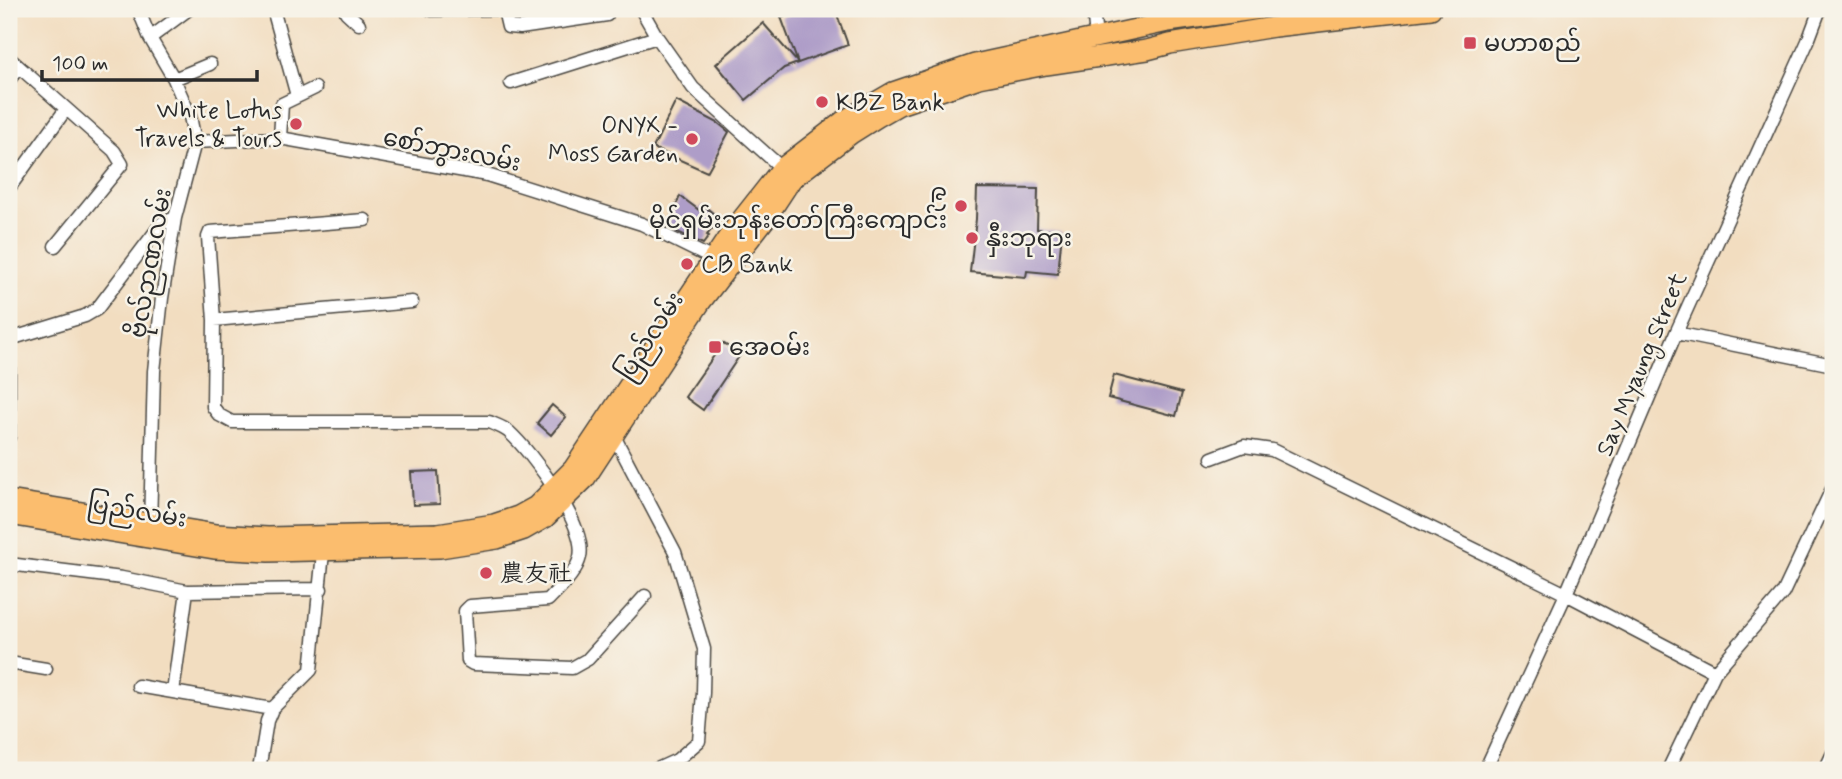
<svg xmlns="http://www.w3.org/2000/svg" width="1842" height="779" font-family="Mynerve,'LXGW WenKai TC','Noto Sans Myanmar',sans-serif">
  <style>
    .building { fill: #ae9dc8 }
    .lines { fill: none; stroke-linecap: round; stroke-linejoin: round }
    .minor-casing { stroke: #494641; stroke-width: 15 }
    .trunk-casing { stroke: #494641; stroke-width: 22 }
    .minor { stroke: #fff; stroke-width: 12 }
    .trunk { stroke: #fbbd6e; stroke-width: 19 }
    .poi-dot { fill: #d1495b; stroke: #f7f3e8; stroke-width: 2.5 }
    .labels { text-anchor: middle; stroke-width: 5; stroke-linejoin: round; paint-order: stroke }
    .poi-label { font-size: 24px; fill: #2b2b2b; stroke: #f7f3e8; text-anchor: start }
    .street-label { font-size: 24px; fill: #2b2b2b; stroke: #f7f3e8 }
  </style>
  <rect width="100%" height="100%" fill="#f7f3e8"/>
  <filter id="ink" filterUnits="userSpaceOnUse"><feTurbulence type="fractalNoise" baseFrequency=".0143" numOctaves="2"/><feDisplacementMap in="SourceGraphic" scale="14" xChannelSelector="R" yChannelSelector="G"/><feConvolveMatrix kernelMatrix="1 2 1 2 8 2 1 2 1" color-interpolation-filters="sRGB"/></filter>
  <filter id="wash" filterUnits="userSpaceOnUse"><feTurbulence type="fractalNoise" baseFrequency=".00686" numOctaves="4" result="noise"/><feDisplacementMap in="SourceGraphic" scale="28" xChannelSelector="R" yChannelSelector="G"/><feGaussianBlur stdDeviation="1.57" result="paint"/><feColorMatrix in="noise" values="0 0 0 0 0 0 0 0 0 0 0 0 0 0 0 0 0 1.4 0 .05"/><feComposite in="paint" operator="in"/></filter>
  <g filter="url(#wash)">
    <rect width="100%" height="100%" fill="#f2ddc0"/>
    <g id="blocks">
      <path class="building" d="M805 9H835L848 45 798 63 781 17Z
        M763 23 798 63 784 68 746 100 716 64Z
        M676 101 718 123 729 132 707 172 653 148Z
        M977 188 1038 189 1037 229 1062 232 1058 274 1027 271 1026 277 970 272 976 219Z
        M680 196 699 210 703 205 720 219 707 235 709 236 703 244 667 227Z
        M723 343 740 355 703 410 685 397Z
        M1114 375 1182 393 1176 416 1108 398Z
        M552 405 566 417 551 435 537 423Z
        M438 471 440 504 413 505 411 472Z"/>
    </g>
  </g>
  <g filter="url(#ink)">
    <use href="#blocks" fill-opacity="0" stroke="#494641" stroke-width="2"/>
    <g class="lines">
      <g class="minor-casing">
        <path id="minor" d="M138 9 150 38 174 79 190 116 195 142 175 218 162 298 154 371 150 527
          M273 9 297 96
          M346 9V12L359 24
          M641 9 657 37 693 88 786 172
          M1093 9 1096 38
          M431 10 515 9
          M504 10 508 27 520 28 607 15
          M150 38 189 9
          M9 58 114 151 122 164 55 246
          M174 79 210 64
          M9 80 19 67
          M511 83 657 37
          M280 138 282 104 315 88
          M195 142 280 138 487 175 642 224 719 262
          M9 188 66 109
          M365 220 210 232 208 237 214 320 213 407 219 415 232 422H489C496 425 503 427 509 432 532 453 587 525 580 557 576 574 559 588 548 600L470 606 465 611 468 661 473 664 572 668 588 659 645 596
          M214 320 412 302
          M1676 333 1833 365
          M10 339 85 316 97 309 162 223 175 218
          M609 432 614 436 675 552 704 649 703 693 699 741 677 760 655 770
          M9 437V332
          M1212 458 1244 446 1272 450 1566 594 1715 672
          M9 564 122 578 187 591 321 589
          M9 663 46 669
          M138 686 272 709
          M173 692 187 591
          M259 770 267 721 272 709 311 670 323 553
          M1490 770 1487 766 1566 594 1676 333 1808 41 1820 9
          M1668 770 1715 672 1783 593 1833 487
          M1825 770 1833 753"/>
      </g>
      <g class="trunk-casing">
        <path id="trunk" d="M9 500 216 534 268 537 438 533 494 524 518 516 536 506 573 469 730 234 782 168 843 121 893 92 975 64 1168 22 1260 9
          M9 515 214 549 268 552 440 548 497 539 524 530 545 518 585 479 701 302 767 217 792 179 851 134 878 117 899 105 979 78 1046 65 1147 50 1170 44 1274 27 1431 9"/>
      </g>
      <use href="#minor" class="minor"/>
      <use href="#trunk" class="trunk"/>
    </g>
  </g>
  <g class="poi-dot">
    <rect x="1463" y="36" width="14" height="14" rx="3.5"/>
    <circle cx="822" cy="102" r="7"/>
    <circle cx="296" cy="124" r="7"/>
    <circle cx="692" cy="139" r="7"/>
    <circle cx="961" cy="206" r="7"/>
    <circle cx="972" cy="238" r="7"/>
    <circle cx="687" cy="264" r="7"/>
    <rect x="708" y="340" width="14" height="14" rx="3.5"/>
    <circle cx="486" cy="573" r="7"/>
  </g>
  <g class="labels">
    <g class="poi-label">
      <text x="1484" y="51">မဟာစည်</text>
      <text x="836" y="110">KBZ Bank</text>
      <text x="282" y="118" text-anchor="end">White Lotus<tspan x="282" dy="28">Travels &amp; Tours</tspan></text>
      <text x="678" y="133" text-anchor="end">ONYX -<tspan x="678" dy="28">Moss Garden</tspan></text>
      <text x="947" y="200" text-anchor="end">၉<tspan x="947" dy="28">မိုင်ရှမ်းဘုန်းတော်ကြီးကျောင်း</tspan></text>
      <text x="986" y="246">နှီးဘုရား</text>
      <text x="701" y="272">CB Bank</text>
      <text x="729" y="355">အေဝမ်း</text>
      <text x="500" y="581">農友社</text>
    </g>
    <g class="street-label">
      <text transform="translate(452 150) rotate(11)" y="8">စော်ဘွားလမ်း</text>
      <text transform="translate(150 263) rotate(-80)" y="8">ဗိုလ်ဉာဏလမ်း</text>
      <text transform="translate(650 336) rotate(-57)" y="8">ပြည်လမ်း</text>
      <text transform="translate(1641 364) rotate(-67)" y="8">Say Myaung Street</text>
      <text transform="translate(137 511) rotate(9)" y="8">ပြည်လမ်း</text>
    </g>
  </g>
  <rect width="1842" height="779" fill="none" stroke="#f7f3e8" stroke-width="35"/>
  <path d="M42 70v10h215v-10" fill="none" stroke="#2b2b2b" stroke-width="3.5"/>
  <text x="52" y="70" font-size="21" fill="#2b2b2b" stroke="#f7f3e8" stroke-width="5" paint-order="stroke">100 m</text>
</svg>
